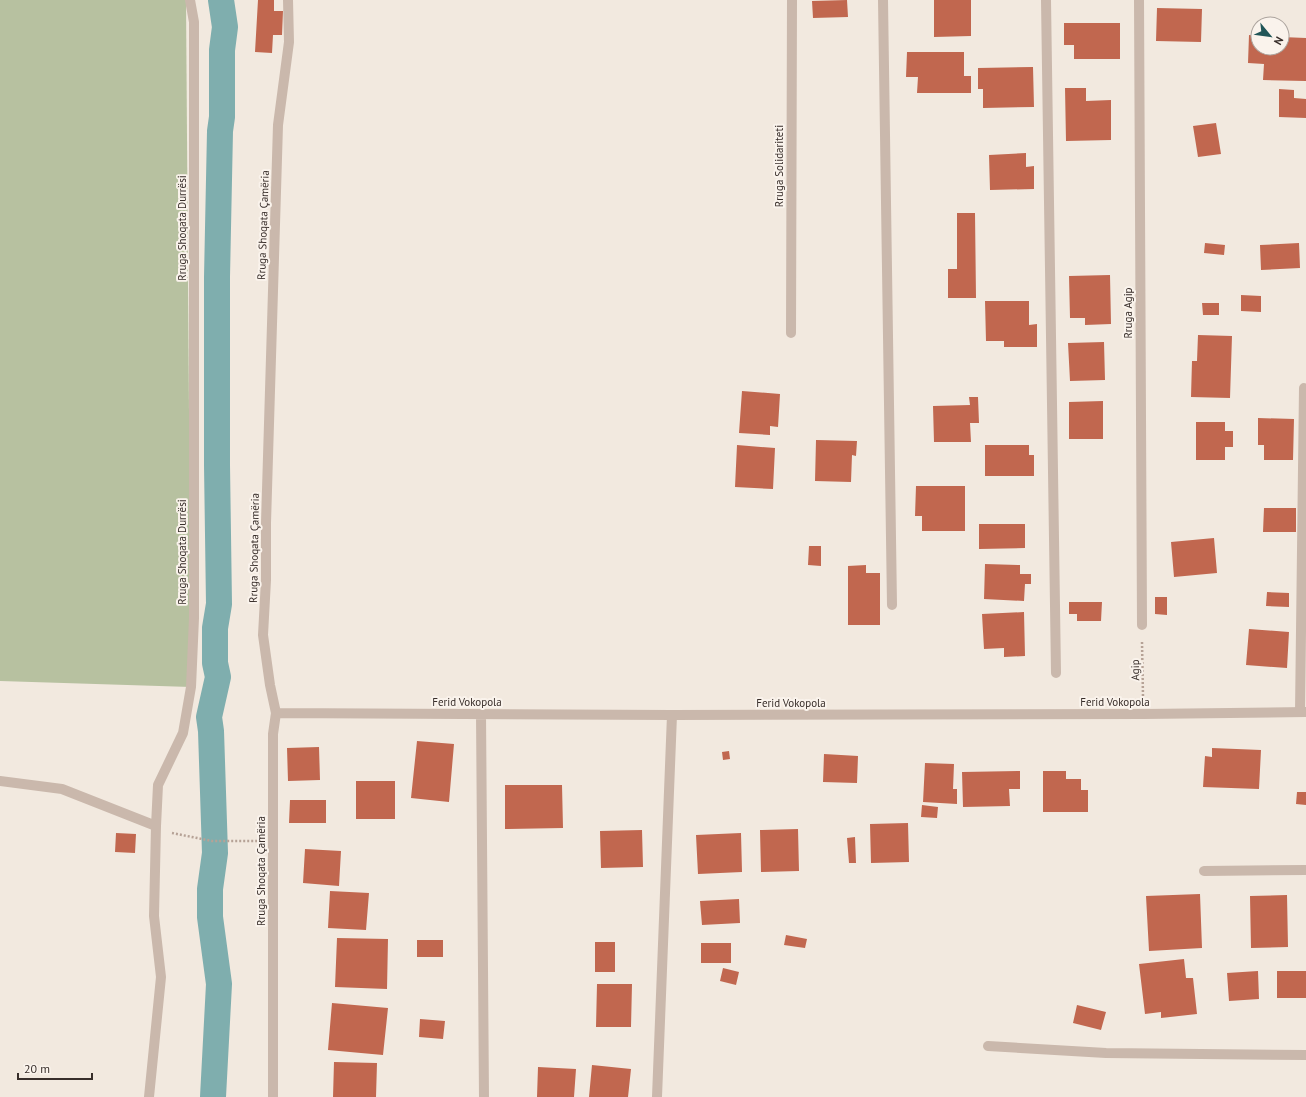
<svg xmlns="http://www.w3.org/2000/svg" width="1306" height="1097" font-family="'PT Sans',sans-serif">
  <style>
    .green { fill: #b7c1a0 }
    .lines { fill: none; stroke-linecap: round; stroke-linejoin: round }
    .canal { stroke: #7faeae; stroke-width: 26 }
    .building { fill: #c1674f }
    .path { stroke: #b6a296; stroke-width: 2.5; stroke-dasharray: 2 2; stroke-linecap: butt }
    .minor { stroke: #cab8ac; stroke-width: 10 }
    .labels { text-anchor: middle; stroke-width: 4; stroke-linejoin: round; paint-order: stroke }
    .street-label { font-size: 11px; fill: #382e2a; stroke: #faf3ec }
  </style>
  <rect width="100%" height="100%" fill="#f2e9df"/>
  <path class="green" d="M0 0H186L191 687 0 681Z"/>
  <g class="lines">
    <path class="canal" d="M213 1097 219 984 210 917V889L215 853 211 731 209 717 218 677 215 663V628L219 604 217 465V277L220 131 222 117V50L225 27 221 0"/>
  </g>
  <path class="building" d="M258 0H274V11H283L282 35H273L272 53 255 52Z
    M847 0 848 17 813 18 812 1Z
    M934 0H971V36L934 37Z
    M1157 8 1202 9 1201 42 1156 41Z
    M1064 23H1120V59H1074V45H1064Z
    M1249 35 1258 36V48H1282V37L1306 38V81L1263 80 1264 64 1248 63Z
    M907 52H964V76H971V93H917L918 77H906Z
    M1033 67 1034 107 983 108V89H978V68Z
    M1065 88H1086V101L1111 100V140L1066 141Z
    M1279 89 1294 90V98L1306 99V118L1279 117Z
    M1216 123 1221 154 1198 157 1193 126Z
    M1026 153V167L1034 166V189L990 190 989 155Z
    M957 213H975L976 298H948V269H957Z
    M1205 243 1225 245 1224 255 1204 253Z
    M1299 243 1300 268 1261 270 1260 245Z
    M1110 275 1111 324 1085 325V318H1070L1069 276Z
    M1241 295 1261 296V312L1241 311Z
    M985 301H1029V325L1037 324V347H1004V341H986Z
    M1202 303H1219V315H1203Z
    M1198 335 1232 336 1230 398 1191 397 1192 361H1197Z
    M1104 342 1105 380 1070 381 1068 343Z
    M742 391 780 394 778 427 770 426V435L739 433Z
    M969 397H978L979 423H970L971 442H934L933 406 970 405Z
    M1103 401V439H1069V402Z
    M1258 418 1294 419 1293 460H1264V445H1258Z
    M1196 422H1225V431H1233V447H1225V460H1196Z
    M816 440 857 441 856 456 852 455 851 482 815 481Z
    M737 445 775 448 773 489 735 487Z
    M985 445H1029V455H1034V476H985Z
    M916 486H965V531H922V516H915Z
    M1264 508H1296V532H1263Z
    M979 524H1025V548L979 549Z
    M1214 538 1217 573 1174 577 1171 542Z
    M809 546H821V566L808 565Z
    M985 564 1020 565V574H1031V584H1025L1024 601 984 599Z
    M866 565V573H880V625H848V566Z
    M1267 592 1289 593V607L1266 606Z
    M1155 597H1167V615L1155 614Z
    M1069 602H1102L1101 621H1077V614H1069Z
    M1024 612 1025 656 1004 657V648L984 649 982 614Z
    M1249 629 1289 632 1287 668 1246 665Z
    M417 741 454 744 449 802 411 798Z
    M319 747 320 780 288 781 287 748Z
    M1212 748 1261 750 1259 789 1203 787 1205 756 1212 757Z
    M729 751 730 759 723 760 722 752Z
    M824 754 858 756 857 783 823 782Z
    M925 763 954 764 953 789H957V804L923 802Z
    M1020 771V789H1009L1010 806 963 807 962 772Z
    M1043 771H1066V779H1081V790H1088V812H1043Z
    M356 781H395V819H356Z
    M505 785H562L563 828 505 829Z
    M1297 792H1306V805L1296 804Z
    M290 800H326V823H289Z
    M922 805 938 807 937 818 921 817Z
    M908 823 909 862 871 863 870 824Z
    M798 829 799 871 761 872 760 830Z
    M642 830 643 867 601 868 600 831Z
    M116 833 136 834 135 853 115 852Z
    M741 833 742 872 698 874 696 835Z
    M855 837 856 863H849L847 838Z
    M305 849 341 851 339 886 303 883Z
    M330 891 369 893 366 930 328 928Z
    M1200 894 1202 948 1149 951 1146 896Z
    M1287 895 1288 947 1251 948 1250 896Z
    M739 899 740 923 702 925 700 901Z
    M786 935 807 939 805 948 784 945Z
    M337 938 388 939 387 989 335 987Z
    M417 940H443V957H417Z
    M595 942H615V972H595Z
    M701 943H731V963H701Z
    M1184 959 1186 978H1193L1197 1014 1161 1018V1012L1145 1014 1139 964Z
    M723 968 739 972 736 985 720 981Z
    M1258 971 1259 999 1229 1001 1227 973Z
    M1277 971H1306V998H1277Z
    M597 984H632L631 1027H596Z
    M332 1003 388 1008 383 1055 328 1050Z
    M1077 1005 1106 1012 1101 1030 1073 1023Z
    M420 1019 445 1021 443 1039 419 1037Z
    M334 1062 377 1063 376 1097H333Z
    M592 1065 631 1069 628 1097H589Z
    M538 1067 576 1069 574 1097H537Z"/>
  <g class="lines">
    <path class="path" d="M1142 642 1143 697
      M172 833 212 841H257"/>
    <path class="minor" d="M883 0 892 605
      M1046 0 1056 673
      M1139 0 1142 625
      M791 333 792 0
      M1300 712 1304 388
      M276 713 672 715 1144 714 1306 712
      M481 714 484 1097
      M0 781 62 789 156 826
      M1204 871 1306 870
      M988 1046 1106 1053 1306 1055
      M149 1097 161 977 154 916 156 826 158 785 183 733 191 687 194 618V22L190 0
      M273 1097V734L276 713 270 685 263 635 266 580V523L278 125 289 42 288 0
      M657 1097 672 715"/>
  </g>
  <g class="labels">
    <g class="street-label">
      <text transform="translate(779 166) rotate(-90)" y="4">Rruga Solidariteti</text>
      <text transform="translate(263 225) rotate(-88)" y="4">Rruga Shoqata Çamëria</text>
      <text transform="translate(182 228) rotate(-90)" y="4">Rruga Shoqata Durrësi</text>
      <text transform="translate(1128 313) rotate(-90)" y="4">Rruga Agip</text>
      <text transform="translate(254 548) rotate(-89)" y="4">Rruga Shoqata Çamëria</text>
      <text transform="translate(182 552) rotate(-90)" y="4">Rruga Shoqata Durrësi</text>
      <text transform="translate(1135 670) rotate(-91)" y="4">Agip</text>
      <text x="467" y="706">Ferid Vokopola</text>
      <text x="1115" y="706">Ferid Vokopola</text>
      <text x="791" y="707">Ferid Vokopola</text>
      <text transform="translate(261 871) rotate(-90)" y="4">Rruga Shoqata Çamëria</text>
    </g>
  </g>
  <g transform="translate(1270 36) rotate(119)"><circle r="19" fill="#faf3ec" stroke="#aca49e"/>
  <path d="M0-3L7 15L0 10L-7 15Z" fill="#215658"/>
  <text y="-6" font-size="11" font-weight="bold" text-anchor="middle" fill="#382e2a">N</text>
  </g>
  <path d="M18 1073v6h74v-6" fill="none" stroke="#382e2a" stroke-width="2"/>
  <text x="24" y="1073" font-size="12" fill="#382e2a" stroke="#faf3ec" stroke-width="3" paint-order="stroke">20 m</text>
</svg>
